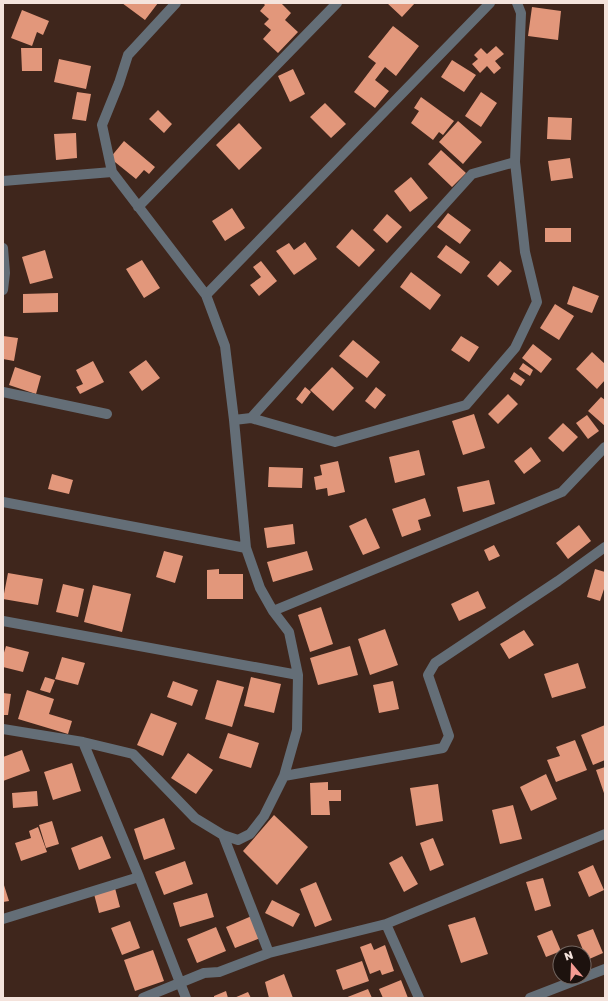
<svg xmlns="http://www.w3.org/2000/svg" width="608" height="1001" font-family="'Golos Text',sans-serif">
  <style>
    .building { fill: #e2977b }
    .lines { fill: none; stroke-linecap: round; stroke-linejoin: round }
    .street { stroke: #646e77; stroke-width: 10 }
  </style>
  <rect width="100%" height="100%" fill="#3f261c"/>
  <path class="building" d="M122 3H158L145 20Z
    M263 3H281L291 13 285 20 298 32 278 53 263 39 271 30 264 24 269 19 260 11 265 5Z
    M387 3H415L402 17Z
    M532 7 561 11 558 40 528 36Z
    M22 10 49 21 43 35 37 32 32 46 11 38Z
    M393 26 419 46 396 76 385 67 375 80 389 91 375 108 354 92 376 63 368 57Z
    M496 46 504 54 495 61 501 68 494 74 487 66 480 73 472 64 478 59 474 55 481 48 487 54Z
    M21 48H42V71H22Z
    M59 59 91 66 86 89 54 82Z
    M452 60 476 75 464 92 441 77Z
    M293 69 305 94 290 102 278 76Z
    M77 92 91 94 86 121 72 119Z
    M481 92 497 103 481 127 465 116Z
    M421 97 454 121 443 135 439 132 433 140 411 123 419 111 414 108Z
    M325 103 346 124 331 138 310 117Z
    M158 110 172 124 164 133 149 119Z
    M548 117 572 118 571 140 547 139Z
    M458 121 482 142 463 164 439 142Z
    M239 123 262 148 239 170 216 145Z
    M76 133 77 158 56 160 54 134Z
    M124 141 155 167 149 174 144 170 136 179 110 158Z
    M441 150 466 173 452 187 428 164Z
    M570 158 573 178 551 181 548 161Z
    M411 177 428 198 410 212 394 191Z
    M232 208 245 228 225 241 212 221Z
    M448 213 471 230 460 244 437 227Z
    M387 214 402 227 387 243 373 230Z
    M545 228H571V242H545Z
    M352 229 375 250 359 267 336 247Z
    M305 242 317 259 294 275 276 251 289 243 294 250Z
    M446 245 470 262 461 274 437 257Z
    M45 250 53 278 30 284 22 257Z
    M142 260 160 288 144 298 126 269Z
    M261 261 277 281 259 296 250 285 261 277 253 267Z
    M500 261 512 271 498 286 487 276Z
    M411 272 441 295 430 310 400 287Z
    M573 286 599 296 592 313 567 304Z
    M58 293V312L23 313V294Z
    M555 304 574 316 559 340 540 328Z
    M3 336 18 338 14 361 3 359Z
    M461 336 479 347 469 362 451 350Z
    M353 340 380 362 367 378 339 356Z
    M533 344 552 359 541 373 522 358Z
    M592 352 605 364V380L597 389 576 369Z
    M146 360 160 378 142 391 129 372Z
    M93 361 104 382 80 394 76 387 83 384 76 370Z
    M523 363 533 370 530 376 519 369Z
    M15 367 41 376 36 394 9 385Z
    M332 367 354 388 333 411 310 390Z
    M514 372 525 380 521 386 510 379Z
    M305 387 311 392 302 404 296 399Z
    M376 387 386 395 375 409 365 401Z
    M508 394 518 404 498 424 488 414Z
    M601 397 605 400V426L588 411Z
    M474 414 485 448 463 455 452 421Z
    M587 415 599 431 588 439 576 423Z
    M563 423 578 437 563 452 548 438Z
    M531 447 541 461 524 474 514 461Z
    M419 450 425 475 395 483 389 457Z
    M338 461 345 492 328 496 327 488 316 490 314 477 322 475 320 465Z
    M269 467 303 468 302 488 268 487Z
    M52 474 73 480 69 494 48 489Z
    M489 480 495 504 463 512 457 487Z
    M425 498 431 516 418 520 421 530 402 537 392 509Z
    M366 518 380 548 363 555 349 526Z
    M293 524 295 544 267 548 264 528Z
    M579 525 591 541 568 559 556 543Z
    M494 545 500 556 489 561 484 550Z
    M164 551 183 556 175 583 156 577Z
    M307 551 313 570 273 582 267 562Z
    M219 569V574H243V599H207V570Z
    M595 569 605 572V586L600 601 587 597Z
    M8 573 43 579 38 605 3 599Z
    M63 584 84 589 78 617 56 612Z
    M93 585 131 594 122 632 84 622Z
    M478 591 486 608 459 621 451 604Z
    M321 607 333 644 310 652 298 615Z
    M385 629 398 665 370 675 358 639Z
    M524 630 534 645 509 659 500 644Z
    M6 646 29 652 23 672 3 667V656Z
    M350 646 358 675 318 685 310 658Z
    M62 657 85 663 78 685 55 679Z
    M578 663 586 688 552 698 544 674Z
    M45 677 55 680 50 693 40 690Z
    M251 677 281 684 274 713 244 706Z
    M217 680 244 687 232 727 205 719Z
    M173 681 198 690 192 706 167 697Z
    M393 681 399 709 379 713 373 685Z
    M27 690 54 699 49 714 72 721 68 734 18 719Z
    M3 693 11 694 8 715H3Z
    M151 713 177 723 163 756 137 745Z
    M605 725V760L593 765 581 735Z
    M228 733 259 743 251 768 219 758Z
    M575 740 587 770 556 782 547 760 560 756 556 747Z
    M22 750 30 771 3 781V757Z
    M188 753 213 770 196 794 171 778Z
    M72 763 81 791 53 800 44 772Z
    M605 767V796L596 770Z
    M546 774 557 799 531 811 520 787Z
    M328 782V790H341V801H329L330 815H311L310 783Z
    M438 784 443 821 416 826 410 788Z
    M37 791 38 806 13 808 12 793Z
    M513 805 522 839 500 844 492 810Z
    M274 815 308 847 277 885 243 851Z
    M164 818 175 849 144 860 134 829Z
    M52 821 59 844 46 848 39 825Z
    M38 827 47 852 21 861 15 843 31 838 29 831Z
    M102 836 111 858 79 870 71 848Z
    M433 838 444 865 430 871 420 843Z
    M402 856 418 884 404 892 389 863Z
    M185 861 193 884 164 895 155 872Z
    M593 865 604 890 589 897 578 872Z
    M543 878 551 906 535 911 526 882Z
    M3 882 9 901 3 902Z
    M316 882 332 920 315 927 300 889Z
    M115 888 120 907 99 913 94 894Z
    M207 893 214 917 180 927 173 903Z
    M272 900 300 914 293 927 265 913Z
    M254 915 263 937 235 948 226 927Z
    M475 917 488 954 461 963 448 925Z
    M130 921 140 948 122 955 111 928Z
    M216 927 226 951 197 963 187 939Z
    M593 929 603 953 587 960 577 935Z
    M552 930 561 951 546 957 537 936Z
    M371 943 374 950 385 945 394 971 382 975 380 970 370 974 360 947Z
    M153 950 164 981 135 991 124 960Z
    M362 961 369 981 343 990 336 970Z
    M284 974 293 998H269L265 982Z
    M401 980 408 998H383L379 989Z
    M368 989 372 998H345Z
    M226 991 228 998H214V996Z
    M248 992 251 998H234Z"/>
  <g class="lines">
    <path class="street" d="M3 181 112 172
      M138 207 337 3
      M3 248 5 273 3 290
      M206 295 490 3
      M3 392 107 414
      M251 418 472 174 515 162
      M234 420 251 418 335 442 466 405 515 348 537 302 525 252 515 162 521 13 517 3
      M3 502 246 548
      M273 611 562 492 605 447
      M3 621 298 675
      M3 729 83 742 133 754 195 818 223 835 238 840 250 834 264 816 284 776 297 730 298 675 289 632 273 611 260 588 246 548 234 420 225 346 206 295 112 172 102 125 119 83 128 55 176 3
      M83 742 139 877 186 998
      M284 776 443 748 449 736 428 675 435 663 558 581 605 547
      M223 835 269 953
      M3 919 139 877
      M386 924 419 998
      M143 998 204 973 219 972 269 953 386 924 605 834
      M530 998 605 969"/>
  </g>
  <rect width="608" height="1001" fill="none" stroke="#f4e3dc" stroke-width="8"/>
  <g transform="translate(572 965) rotate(341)"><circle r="19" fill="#1d120e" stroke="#736660"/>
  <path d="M0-3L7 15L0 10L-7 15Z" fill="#f59c93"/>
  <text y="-6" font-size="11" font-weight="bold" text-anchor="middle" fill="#f4e3dc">N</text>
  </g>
</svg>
